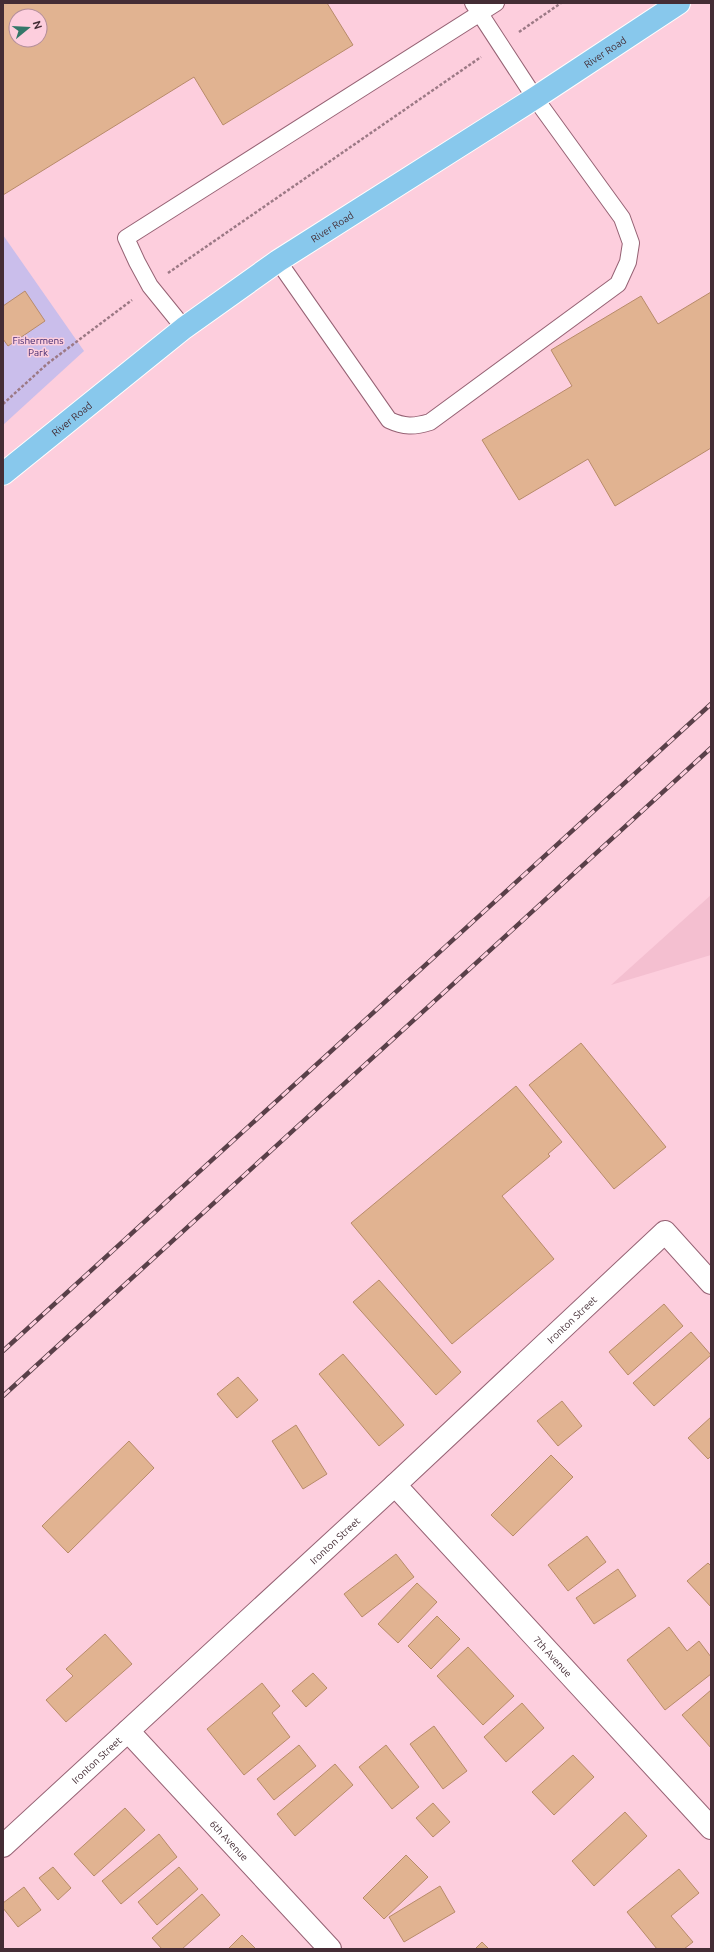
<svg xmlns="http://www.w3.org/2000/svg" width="714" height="1952" font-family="Ubuntu,sans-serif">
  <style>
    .built { fill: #f4bfd0 }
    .green { fill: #cabeeb }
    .building { fill: #e1b391; stroke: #b88b6a; fill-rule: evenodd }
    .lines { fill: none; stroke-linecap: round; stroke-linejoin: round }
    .service-casing { stroke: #966274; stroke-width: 18 }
    .minor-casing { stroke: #966274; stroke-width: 24 }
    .primary-casing { stroke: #fff; stroke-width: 24 }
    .path { stroke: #9c7985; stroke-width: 2.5; stroke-dasharray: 3 2; stroke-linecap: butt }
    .service { stroke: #fff; stroke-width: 16 }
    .minor { stroke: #fff; stroke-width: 22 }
    .primary { stroke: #88c8ec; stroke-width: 22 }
    .rail-casing { stroke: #5a4049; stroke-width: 4.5 }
    .rail { stroke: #fdcedd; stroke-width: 3; stroke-dasharray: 9; stroke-linecap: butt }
    .labels { text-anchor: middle; stroke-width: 3; stroke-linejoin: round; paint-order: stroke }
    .street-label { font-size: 10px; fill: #442d35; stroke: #fdcedd }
    .park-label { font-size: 10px; fill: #442a6f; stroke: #fdcedd }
  </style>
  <rect width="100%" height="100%" fill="#fdcedd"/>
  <path class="built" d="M711 895V955L611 985Z"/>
  <path class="green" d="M3 235 84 351 3 425Z"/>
  <path class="building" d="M3 3H327L353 45 223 125 194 77 3 195ZM16 16H40V40H16Z
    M25 291 45 321 8 346 3 339V306Z
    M711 292V448L615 506 588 459 519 500 482 440 572 386 551 350 641 296 658 324Z
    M581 1043 666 1147 614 1189 529 1085Z
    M516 1086 562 1142 548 1154 550 1156 502 1196 554 1259 452 1344 351 1223Z
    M379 1280 461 1372 436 1395 353 1302Z
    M664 1304 683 1326 628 1375 609 1352Z
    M691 1332 711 1355 654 1406 633 1383Z
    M343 1354 404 1425 379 1446 319 1374Z
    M238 1377 258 1400 237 1418 217 1394Z
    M562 1401 582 1426 558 1446 537 1421Z
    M711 1417V1456L708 1459 688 1438Z
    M296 1425 327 1474 303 1489 272 1441Z
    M129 1441 154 1468 68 1553 42 1526Z
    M551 1455 573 1477 513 1536 491 1515Z
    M587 1536 606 1562 568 1591 548 1565Z
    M396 1554 414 1577 362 1617 344 1594Z
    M708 1563 711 1566V1607L687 1581Z
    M618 1569 636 1596 594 1624 576 1598Z
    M417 1583 437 1602 398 1643 378 1624Z
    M437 1616 460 1639 431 1669 408 1646Z
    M669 1627 687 1651 699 1641 711 1657V1674L665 1710 627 1660Z
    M105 1634 132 1664 66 1722 46 1700 73 1676 66 1669Z
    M468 1647 514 1696 483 1725 437 1676Z
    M313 1673 327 1688 306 1707 292 1691Z
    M262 1683 280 1706 272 1713 290 1737 244 1775 207 1729Z
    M711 1690V1748L682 1715Z
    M522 1703 544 1728 506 1762 484 1737Z
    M434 1726 467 1771 443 1789 410 1744Z
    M299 1745 316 1766 274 1800 257 1779Z
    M386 1745 419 1787 392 1809 359 1767Z
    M573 1755 594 1777 554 1815 532 1792Z
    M335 1764 353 1785 295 1836 277 1814Z
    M433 1803 450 1822 433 1837 416 1818Z
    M125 1808 145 1830 94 1876 74 1854Z
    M625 1812 647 1836 594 1886 572 1861Z
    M159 1834 177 1857 121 1904 102 1881Z
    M406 1855 428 1877 384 1919 363 1898Z
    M53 1867 71 1888 58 1900 39 1878Z
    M179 1867 198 1889 157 1925 138 1902Z
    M679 1869 699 1893 671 1916 693 1942 684 1949H657L627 1912Z
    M440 1886 455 1912 404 1942 389 1917Z
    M24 1887 41 1910 18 1927 3 1908V1903Z
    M202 1894 220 1915 182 1949H162L152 1938Z
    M242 1935 256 1949H228Z
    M482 1942 489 1949H475Z"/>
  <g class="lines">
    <g class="service-casing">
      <path id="service" d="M278 261 389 420C404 427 414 427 430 422L618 284 628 262 631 243 622 218 535 98 473 3
        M184 328 150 286 137 262 126 238 496 3"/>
    </g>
    <g class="minor-casing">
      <g id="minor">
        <path id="s1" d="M395 1485 711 1828"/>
        <path id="s2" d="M128 1731 330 1949"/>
        <path id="s3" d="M3 1846 395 1485 665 1232 711 1283"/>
      </g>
    </g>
    <g class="primary-casing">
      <g id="primary">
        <path id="s4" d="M3 474 184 328 278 261 535 98 679 3"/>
      </g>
    </g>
    <path class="path" d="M519 32 561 3
      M168 273 481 57
      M3 404 47 364 132 300"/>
    <use href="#service" class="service"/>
    <use href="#minor" class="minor"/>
    <use href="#primary" class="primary"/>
    <g class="rail-casing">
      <path id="rail" d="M3 1351 711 704
        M3 1396 711 748"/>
    </g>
    <use href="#rail" class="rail"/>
  </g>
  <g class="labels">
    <g class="street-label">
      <text dy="4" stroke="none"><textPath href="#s4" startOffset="736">River Road</textPath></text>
      <text dy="4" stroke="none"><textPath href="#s4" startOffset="412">River Road</textPath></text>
      <text dy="4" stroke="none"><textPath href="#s4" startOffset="88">River Road</textPath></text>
      <text dy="4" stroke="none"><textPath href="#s3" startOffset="775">Ironton Street</textPath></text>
      <text dy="4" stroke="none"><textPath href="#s3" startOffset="451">Ironton Street</textPath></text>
      <text dy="4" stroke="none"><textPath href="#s1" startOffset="233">7th Avenue</textPath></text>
      <text dy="4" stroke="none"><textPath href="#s3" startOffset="127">Ironton Street</textPath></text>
      <text dy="4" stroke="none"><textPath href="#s2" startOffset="149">6th Avenue</textPath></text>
    </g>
    <g class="park-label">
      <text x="38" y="344">Fishermens<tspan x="38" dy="12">Park</tspan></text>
    </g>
  </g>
  <rect width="714" height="1952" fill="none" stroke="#442d35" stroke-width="8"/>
  <g transform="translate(28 28) rotate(72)"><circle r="19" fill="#fdcedd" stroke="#b38e9a"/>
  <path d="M0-3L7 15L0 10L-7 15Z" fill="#347769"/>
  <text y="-6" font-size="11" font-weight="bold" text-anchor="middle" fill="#442d35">N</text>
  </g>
</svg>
